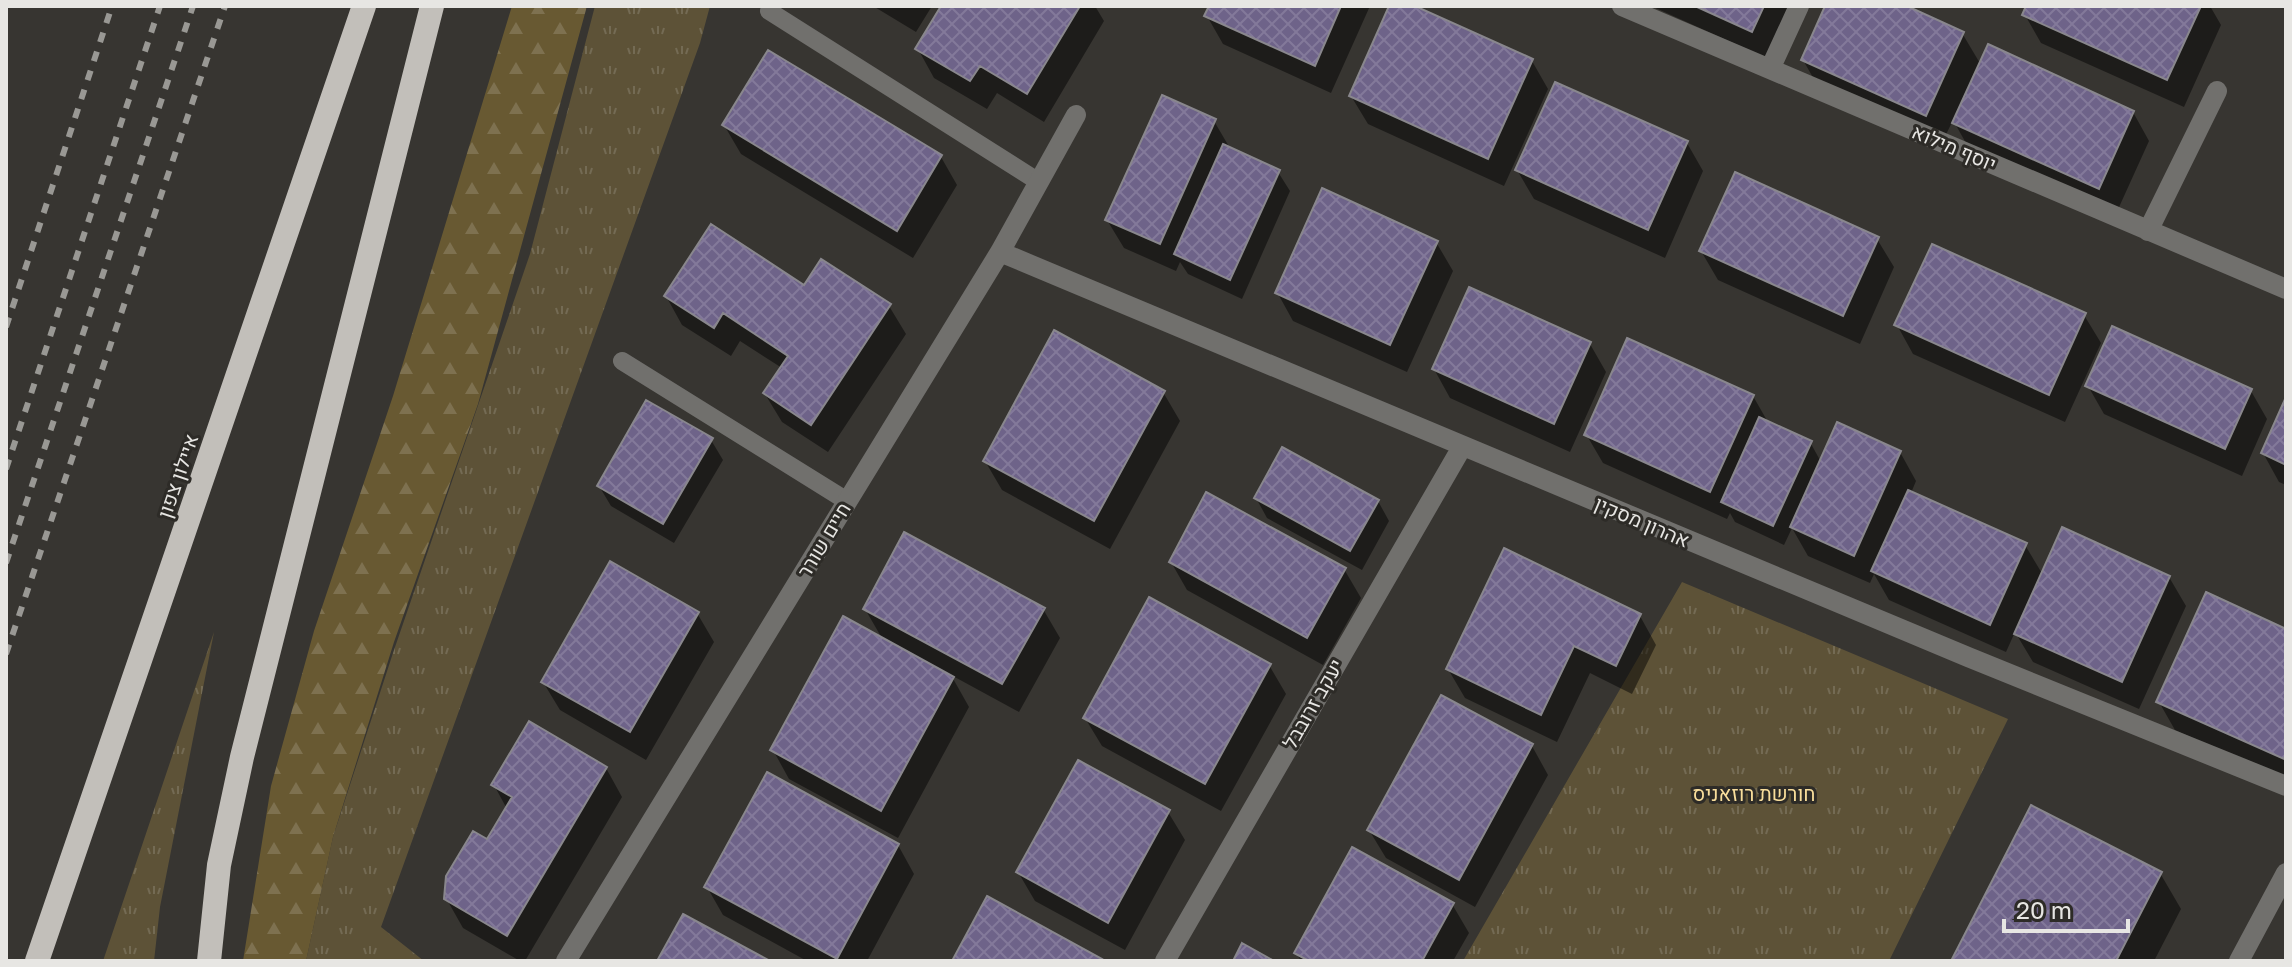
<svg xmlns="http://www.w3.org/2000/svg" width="2292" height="967" font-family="'Golos Text',Heebo,sans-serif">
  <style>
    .grass { fill: url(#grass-tufts) }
    .forest { fill: url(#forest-firs) }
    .shadow { fill: #0007 }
    .building { fill: url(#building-cross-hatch); stroke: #89878d; stroke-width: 2 }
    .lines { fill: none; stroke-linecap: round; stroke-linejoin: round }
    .service { stroke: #71706d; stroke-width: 18 }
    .minor { stroke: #71706d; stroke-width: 20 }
    .motorway { stroke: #c2bfba; stroke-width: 24 }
    .rail { stroke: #999894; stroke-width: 6; stroke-dasharray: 10 10; stroke-linecap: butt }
    .labels { text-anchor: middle; stroke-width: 6; stroke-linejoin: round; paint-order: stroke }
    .street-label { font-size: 20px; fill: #e7e6e3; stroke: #2d2b27 }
    .park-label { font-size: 20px; fill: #f8dd9b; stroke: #2d2b27 }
  </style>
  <defs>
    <pattern id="grass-tufts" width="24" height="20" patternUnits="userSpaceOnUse" patternTransform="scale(2)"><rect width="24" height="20" fill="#5d5237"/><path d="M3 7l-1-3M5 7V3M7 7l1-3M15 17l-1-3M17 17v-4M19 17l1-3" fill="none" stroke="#746b54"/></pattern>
    <pattern id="forest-firs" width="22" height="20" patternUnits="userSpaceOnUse" patternTransform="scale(2)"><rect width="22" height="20" fill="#685932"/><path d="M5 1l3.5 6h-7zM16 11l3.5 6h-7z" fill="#7e7150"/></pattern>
    <pattern id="building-cross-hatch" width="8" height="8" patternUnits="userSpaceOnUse" patternTransform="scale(2)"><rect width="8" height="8" fill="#6e6389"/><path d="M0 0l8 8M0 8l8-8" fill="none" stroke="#83799a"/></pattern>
  </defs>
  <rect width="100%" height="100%" fill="#373531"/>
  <path class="grass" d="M595 6H710L700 43 381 927 424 961H306L333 837 393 653 530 254Z
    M1682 582 2008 719 1889 961H1463Z
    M214 632 160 907 154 961H103Z"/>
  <path class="forest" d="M512 6H587L478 404 394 642 333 837 306 961H243L271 786 314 631 393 396Z"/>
  <path class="shadow" d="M873 6H932L916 32Z
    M944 6H1095L1104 21 1044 122 997 93 987 109 934 78 918 49Z
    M1211 6H1370L1331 93 1223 44 1207 16Z
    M1391 6H1410L1532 61 1548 89 1504 186 1368 124 1351 96Z
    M1651 6H1793L1769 59Z
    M1827 6H1902L1962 33 1981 65 2133 112 2149 141 2115 216 1971 152 1953 120 1942 143 1819 88 1803 60Z
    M2029 6H2210L2221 25 2184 107 2041 43 2025 15Z
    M1214 121 1231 150 1278 172 1290 191 1242 299 1188 274 1180 262 1176 271 1124 248 1107 220Z
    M724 125 941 157 957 185 913 258 741 154Z
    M1687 143 1703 171 1665 258 1534 199 1517 170Z
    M1877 239 1894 267 1860 344 1718 280 1701 251Z
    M1436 242 1453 271 1407 372 1293 321 1277 292Z
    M805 288 889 306 906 334 828 452 782 422 765 394 782 368 740 341 731 356 682 325 666 296Z
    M2084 315 2101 343 2065 422 1913 354 1897 325Z
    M1590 344 1606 372 1570 452 1450 398 1434 369Z
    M2088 386 2251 391 2267 419 2242 476 2104 414Z
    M1163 392 1180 421 1110 549 1002 490 985 461Z
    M1753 396 1769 424 1810 442 1821 462 1900 452 1916 481 1911 493 2025 545 2043 575 2169 577 2186 606 2139 709 2033 662 2015 632 2006 652 1889 600 1874 574 1870 583 1808 556 1792 528 1784 545 1735 522 1730 513 1727 519 1603 463 1586 434Z
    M2286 402V485L2279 482 2263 453Z
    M711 440 723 460 674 543 611 506 599 486Z
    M1256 498 1378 501 1389 521 1362 570 1267 518Z
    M1171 562 1344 569 1361 598 1323 665 1187 590Z
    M865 609H1043L1060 638 1019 712 951 675 969 707 898 838 789 779 773 750 883 640Z
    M697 613 714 642 646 760 560 710 543 682Z
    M1640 616 1656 645 1632 694 1590 673 1557 742 1465 698 1448 669Z
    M2286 631V780L2175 730 2159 702Z
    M1269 665 1286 694 1221 811 1102 746 1085 718Z
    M1532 746 1548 775 1475 907 1386 858 1369 830Z
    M606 768 622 797 525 961H520L463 928 446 898 487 842 507 809 494 785Z
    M1168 812 1185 840 1125 950 1035 901 1018 872Z
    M898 845 914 874 867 961H807L723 915 707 887Z
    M2160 873 2181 909 2154 961H1953Z
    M1452 904 1469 933 1453 961H1301L1296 953Z"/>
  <path class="building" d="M941 6H1080L1027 94 980 66 970 81 915 49Z
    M1209 6H1341L1315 66 1204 16Z
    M1389 6H1415L1533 59 1488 159 1349 96Z
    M1695 6H1764L1752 32Z
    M1825 6H1907L1964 32 1926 116 1801 60Z
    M2026 6H2201L2167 80 2022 15Z
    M1988 44 2134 111 2099 189 1952 123Z
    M768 50 942 155 897 231 722 125Z
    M1555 82 1688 141 1648 230 1515 170Z
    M1162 95 1216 119 1160 244 1105 220Z
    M1223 144 1280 170 1230 280 1174 254Z
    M1735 172 1879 237 1843 316 1699 251Z
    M1322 188 1438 241 1390 345 1275 293Z
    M711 224 804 285 821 259 891 304 811 425 763 393 788 356 723 313 714 328 664 296Z
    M1932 244 2086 313 2049 395 1894 325Z
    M1469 287 1591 342 1554 424 1432 369Z
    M2112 326 2252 389 2225 449 2085 386Z
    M1054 330 1165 391 1094 521 983 461Z
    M1627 338 1754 395 1710 492 1584 435Z
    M2286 397V465L2261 453Z
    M646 400 713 438 663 524 597 486Z
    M1759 417 1812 441 1773 526 1721 502Z
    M1837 422 1901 451 1854 556 1790 527Z
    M1282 447 1379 500 1350 551 1254 498Z
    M1908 490 2027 543 1990 625 1871 571Z
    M1206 492 1346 568 1307 638 1169 562Z
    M2062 527 2170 576 2122 682 2014 634Z
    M904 532 1045 608 1002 684 863 609Z
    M1504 548 1641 614 1616 666 1574 646 1541 715 1446 669Z
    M610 561 699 612 630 732 541 682Z
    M2206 592 2286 629V754L2284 759 2156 702Z
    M1149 597 1271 664 1205 784 1083 718Z
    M843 616 954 677 881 811 770 750Z
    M1441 695 1533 744 1459 880 1367 830Z
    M529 721 607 767 507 936 444 899 446 876 473 831 487 839 512 797 491 785Z
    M1078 760 1170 810 1108 923 1016 872Z
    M767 772 899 844 837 959 704 887Z
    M2031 805 2162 872 2116 961H1951Z
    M1352 847 1454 903 1422 961H1309L1294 953Z
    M987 896 1102 959 1100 961H952Z
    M683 914 770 961H657Z
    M1242 943 1274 961H1233Z"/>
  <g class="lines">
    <path class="service" d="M769 11 1039 182
      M622 361 847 501"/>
    <path class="minor" d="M1622 6 2286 289
      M1770 69 1799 6
      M2148 231 2217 91
      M1000 252 1968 657 2286 786
      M566 961 1000 252 1076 115
      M1165 961 1462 447
      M2239 961 2286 873"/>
    <path class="motorway" d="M37 961 364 6
      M209 961 219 865 242 757 432 6"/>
    <path class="rail" d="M6 327 112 6
      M6 469 160 6
      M6 563 193 6
      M6 654 225 6"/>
  </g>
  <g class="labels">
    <g class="street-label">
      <text transform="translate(1954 148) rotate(23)" y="7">יוסף מילוא</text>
      <text transform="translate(178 476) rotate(-71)" y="7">איילון צפון</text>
      <text transform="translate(1642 522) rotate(23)" y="7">אהרון מסקין</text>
      <text transform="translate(824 540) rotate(-59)" y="7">חיים שורר</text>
      <text transform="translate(1313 704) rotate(-60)" y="7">יעקב זרובבל</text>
    </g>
    <g class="park-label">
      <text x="1754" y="801">חורשת רוזאניס</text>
    </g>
  </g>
  <rect width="2292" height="967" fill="none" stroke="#e7e6e3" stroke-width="16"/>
  <path d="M2004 919v12h124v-12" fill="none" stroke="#e7e6e3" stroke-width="4"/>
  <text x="2016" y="919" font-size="24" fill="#e7e6e3" stroke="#2d2b27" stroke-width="6" paint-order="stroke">20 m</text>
</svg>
